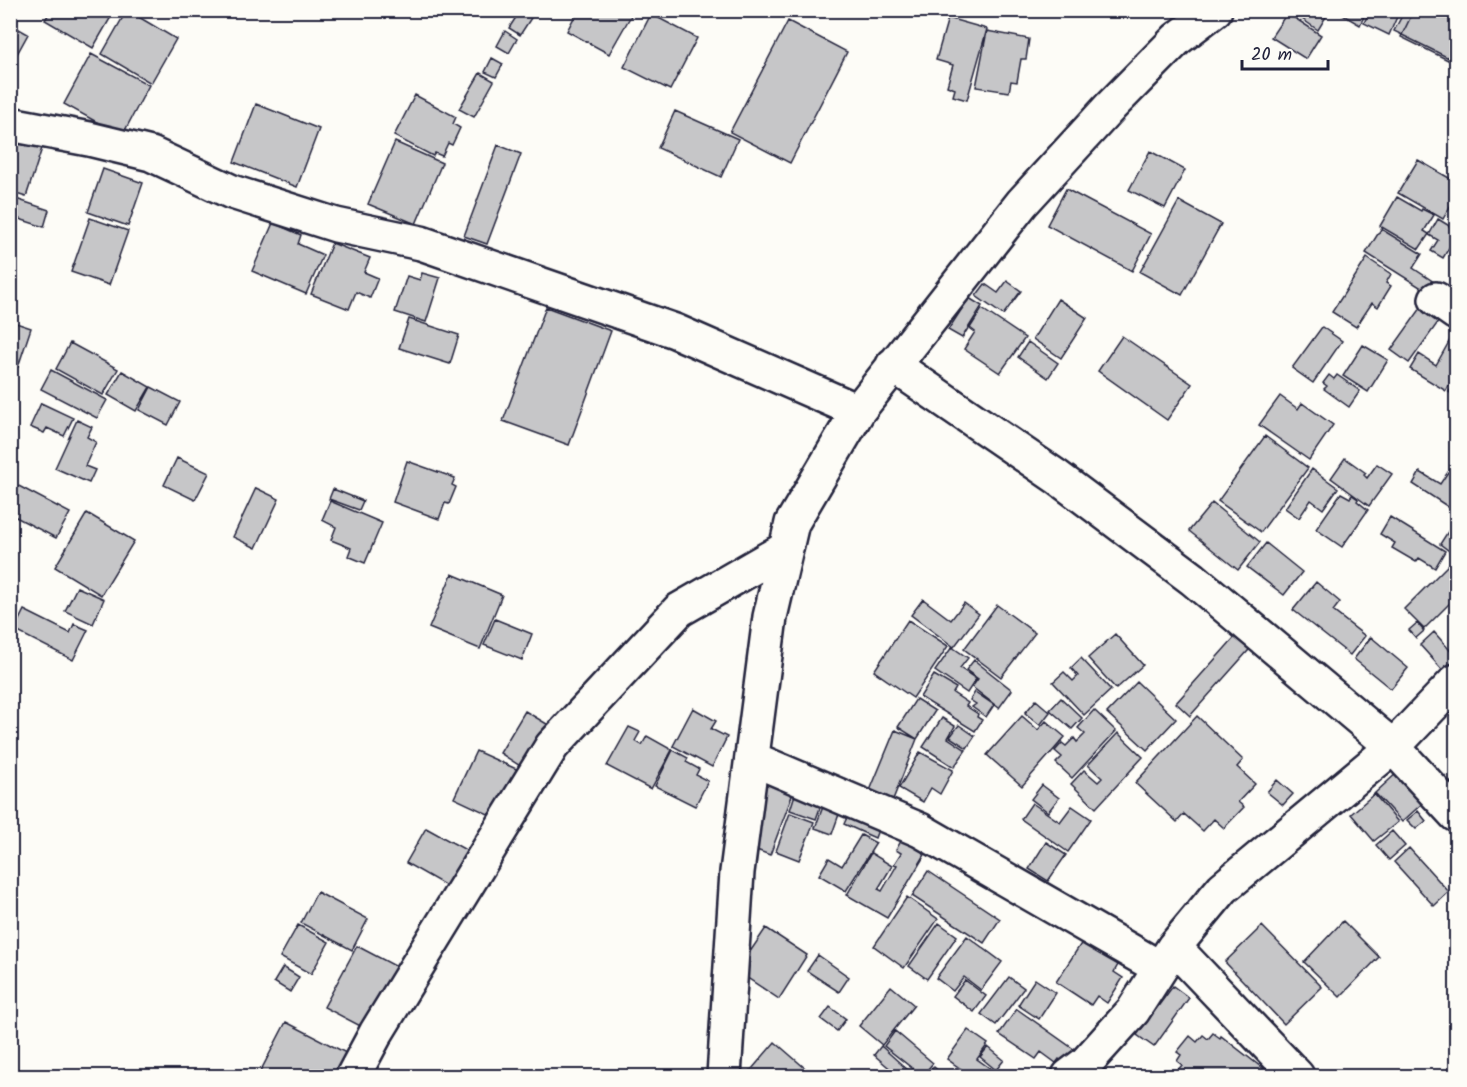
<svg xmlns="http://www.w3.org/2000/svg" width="1467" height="1087" font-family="Kalam,sans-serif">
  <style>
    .building { fill: #c6c6c8; stroke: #22223b; stroke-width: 1.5 }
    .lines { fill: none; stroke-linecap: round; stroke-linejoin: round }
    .minor-casing { stroke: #22223b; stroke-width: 38 }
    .minor { stroke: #fdfcf7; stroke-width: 33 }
  </style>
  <rect width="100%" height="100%" fill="#fdfcf7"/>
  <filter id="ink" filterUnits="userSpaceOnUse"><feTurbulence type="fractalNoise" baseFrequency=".0167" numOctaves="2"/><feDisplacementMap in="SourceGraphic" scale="12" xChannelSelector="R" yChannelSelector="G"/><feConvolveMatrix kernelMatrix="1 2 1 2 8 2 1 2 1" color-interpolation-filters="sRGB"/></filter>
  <g filter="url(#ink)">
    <path class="building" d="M10 10 18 13 11 23 10 22Z
      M51 10H115L93 48 45 20Z
      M127 10 176 39 151 83 102 54Z
      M578 10H631L633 12 609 54 567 31Z
      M1289 10H1330L1318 30Z
      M1334 10H1367L1360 25Z
      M1370 10H1400L1389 35 1364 23Z
      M1405 10H1456V58L1455 61 1394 31Z
      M1414 10H1456V64L1401 37Z
      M520 11 531 18 520 35 509 28Z
      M1287 13 1321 35 1306 59 1271 37Z
      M651 14 697 38 670 90 624 67Z
      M948 18 987 29 967 100 953 96 955 89 947 86 953 65 936 60Z
      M788 21 847 52 790 163 730 132Z
      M10 24 28 34 12 63 10 62Z
      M505 31 517 39 509 53 497 46Z
      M987 31 1029 39 1026 59H1021L1017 82 1011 81 1009 92 976 87Z
      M91 54 149 85 122 136 64 104Z
      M492 58 503 64 496 77 485 72Z
      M480 73 494 81 474 117 459 109Z
      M415 95 456 117 453 124 460 128 452 145 448 143 442 156 435 153 433 156 394 136Z
      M256 104 319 129 297 187 234 162Z
      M675 111 738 139 721 177 658 148Z
      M10 135 44 142 26 197 10 192V166L16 151 10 149Z
      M395 142 442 163 416 224 368 204Z
      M498 145 521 154 487 244 464 236Z
      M1150 151 1185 170 1165 208 1129 190Z
      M1418 160 1456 182V196L1443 219 1398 193Z
      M103 169 143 183 128 226 88 212Z
      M1066 189 1151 234 1132 271 1047 225Z
      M10 197 49 210 44 227 10 216Z
      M1397 197 1421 211 1422 209 1434 215 1424 231 1429 234 1419 249 1380 226Z
      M1179 201 1221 224 1182 295 1140 272Z
      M90 218 128 231 109 285 71 272Z
      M1438 219 1456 230V236L1443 258 1431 251 1438 240 1429 235Z
      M273 223 301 235 298 244 323 255 306 294 252 271Z
      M1381 229 1422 254 1413 268 1437 284 1431 294 1366 253Z
      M332 243 370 258 364 272 378 278 370 298 356 292 349 309 311 294Z
      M1367 258 1391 274 1386 283 1391 286 1378 307 1372 303 1356 327 1332 312Z
      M422 273 440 278 426 322 395 312 407 276 420 280Z
      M1007 281 1021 291 1003 315 976 296 985 284 998 293Z
      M969 298 982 306 962 338 948 330Z
      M1058 299 1087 318 1061 358 1033 339Z
      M1426 301 1444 314 1409 363 1391 350Z
      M546 307 611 331 569 445 503 421Z
      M982 309 1025 338 1000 373 964 349 975 332 970 328Z
      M409 319 459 335 450 364 399 348Z
      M10 321 31 328 18 367 10 364Z
      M1322 327 1342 341 1313 383 1292 368Z
      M1454 333 1456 335V373L1446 391 1410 369 1419 354 1436 365Z
      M1122 336 1192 384 1167 420 1098 371Z
      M1028 342 1058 363 1048 378 1018 357Z
      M70 343 118 369 103 395 56 369Z
      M1363 345 1388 360 1368 392 1343 376Z
      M51 370 107 400 97 418 41 389Z
      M122 371 150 387 136 411 108 395Z
      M1329 375 1334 379 1337 375 1360 391 1349 407 1324 389 1327 386 1323 383Z
      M1456 381V397L1449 392Z
      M151 387 180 402 168 425 139 410Z
      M1280 396 1298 409 1302 403 1333 425 1309 460 1259 425Z
      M41 403 73 418 64 436 47 428 44 433 30 427Z
      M77 420 92 427 87 437 96 442 85 466 95 470 89 483 55 468Z
      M1265 436 1308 468 1261 532 1218 501Z
      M177 458 209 473 195 500 164 485Z
      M1345 458 1366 473 1364 475 1367 478 1377 464 1392 474 1369 506 1331 478Z
      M407 461 455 478 452 485 456 487 449 504 445 503 439 519 393 502Z
      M1312 469 1338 488 1323 509 1311 500 1299 518 1285 508Z
      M1420 472 1440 484 1448 472 1456 478V512L1413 484Z
      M13 483 70 513 56 538 10 514V488Z
      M256 488 279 499 256 548 233 537Z
      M333 489 363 501 359 510 329 499Z
      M1341 493 1350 498 1352 495 1358 499 1357 501 1368 510 1342 547 1316 529Z
      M330 501 382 523 365 563 348 556 351 548 331 540 336 527 322 520Z
      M1212 503 1260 542 1238 570 1189 531Z
      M87 513 134 541 101 595 55 567Z
      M1390 517 1445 551 1435 568 1419 558 1416 562 1392 548 1395 543 1380 534Z
      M1456 519V556L1440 544Z
      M1266 543 1302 572 1284 595 1247 567Z
      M1456 557V597L1424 629 1404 609Z
      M452 574 502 595 480 649 429 628Z
      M1316 582 1340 602 1333 611 1365 636 1350 655 1293 610Z
      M77 587 104 599 93 624 65 611Z
      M923 599 951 620 964 603 979 614 954 647 911 615Z
      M10 602 17 606 10 618Z
      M997 605 1035 633 1001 677 964 649Z
      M24 610 70 633 74 624 88 630 73 660 14 630Z
      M495 619 532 634 522 660 484 645Z
      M908 620 948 646 913 698 874 671Z
      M1417 623 1424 631 1416 638 1409 630Z
      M1242 629 1256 642 1190 716 1176 703Z
      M1434 632 1456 657V662L1445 673 1420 645Z
      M1115 634 1143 665 1116 689 1088 658Z
      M1371 637 1408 668 1391 689 1354 659Z
      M952 647 968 658 960 668 976 679 967 693 935 671Z
      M1081 658 1111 690 1084 715 1053 682 1064 672 1073 681 1078 676 1071 668Z
      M974 660 1012 690 999 708 972 687 978 679 966 670Z
      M934 675 956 688 953 693 968 703 966 706 978 714 977 717 982 720 975 731 920 697Z
      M1137 682 1176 719 1147 750 1107 713Z
      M975 692 994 705 986 717 972 707 976 704 970 700Z
      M1061 698 1082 718 1072 729 1050 710Z
      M916 699 935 711 917 739 898 727Z
      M1036 700 1050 712 1040 725 1025 713Z
      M693 708 716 721 711 729 727 737 712 767 673 746Z
      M1094 710 1116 731 1072 778 1056 763 1062 757 1055 751 1062 743 1066 746 1074 738 1077 742 1085 734 1078 728Z
      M525 711 557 730 531 773 500 753Z
      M1022 716 1038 730 1046 721 1065 737 1022 786 987 755Z
      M1197 716 1243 760 1237 767 1255 784 1238 802 1244 807 1224 828 1214 819 1203 831 1184 814 1177 822 1135 783Z
      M942 718 955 726 948 738 966 750 954 767 923 747Z
      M959 725 975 736 967 748 950 737Z
      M629 727 640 732 635 741 642 745 647 736 672 750 651 789 607 766Z
      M895 730 917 739 892 802 869 793Z
      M1118 733 1143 757 1096 808 1071 784 1084 770 1098 782 1102 778 1088 765Z
      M673 750 688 758 686 762 699 769 696 775 708 781 695 806 655 786Z
      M476 751 523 772 501 820 454 798Z
      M920 752 953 770 940 794 931 788 923 802 899 788Z
      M1399 771 1426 800 1402 822 1375 793Z
      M769 775 796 785 770 855 743 845Z
      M1277 780 1293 794 1283 805 1267 792Z
      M798 785 825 794 816 819 790 810Z
      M1042 785 1059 798 1048 812 1031 799Z
      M1374 794 1398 822 1374 841 1351 814Z
      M827 796 843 803 832 834 815 828Z
      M1032 803 1060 822 1072 806 1091 819 1068 852 1021 819Z
      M852 806 882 819 875 838 844 824Z
      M1418 811 1426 821 1416 829 1407 820Z
      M790 813 814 822 799 860 776 851Z
      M426 828 475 855 455 891 406 863Z
      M1392 831 1405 846 1389 860 1376 845Z
      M905 834 929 848 887 918 847 895 871 853 892 866 878 889 882 891 897 865 894 864 901 853 896 850Z
      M861 835 876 843 846 891 819 875 829 858 842 866Z
      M1046 842 1066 855 1048 881 1029 869Z
      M1409 848 1449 892 1434 906 1394 862Z
      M928 871 1000 919 984 943 912 896Z
      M317 892 368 919 352 950 301 923Z
      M907 897 938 919 904 968 874 946Z
      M1343 921 1379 957 1340 997 1304 962Z
      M939 923 957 936 927 979 909 966Z
      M298 925 329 942 311 974 280 957Z
      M1262 926 1322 987 1284 1024 1225 962Z
      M766 928 807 955 779 999 737 971Z
      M967 936 1002 962 981 990 964 977 953 991 936 978Z
      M1084 939 1119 963 1114 972 1123 978 1107 1003 1097 996 1091 1005 1056 982Z
      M357 946 401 969 368 1030 324 1007Z
      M818 955 849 977 839 992 807 971Z
      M283 967 299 977 290 992 274 982Z
      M1009 977 1024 988 996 1025 981 1014Z
      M1035 979 1056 993 1039 1019 1018 1005Z
      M965 980 986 996 974 1012 953 996Z
      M891 986 914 1005 882 1045 859 1026Z
      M1173 986 1189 998 1154 1047 1137 1035Z
      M830 1007 846 1019 837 1031 821 1019Z
      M1017 1009 1075 1050 1066 1064 1059 1059 1056 1063 1041 1052 1036 1059 999 1034Z
      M286 1022 352 1056 341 1076H258Z
      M968 1030 988 1044 977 1059 998 1074 996 1076H971L947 1059Z
      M895 1031 933 1063 922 1076 884 1046Z
      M1213 1033 1220 1038 1221 1036 1270 1074 1268 1076H1182L1176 1072 1182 1065 1177 1061 1181 1055 1177 1052 1190 1036 1197 1042 1203 1035 1208 1039Z
      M775 1042 813 1075 812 1076H746Z
      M881 1046 909 1071 905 1076H890L894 1072 874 1055Z
      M988 1047 1004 1060 996 1070 980 1057Z
      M934 1067 944 1076H924Z"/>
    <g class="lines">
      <g class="minor-casing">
        <path id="minor" d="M10 124 89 139 151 154 232 192 336 225 421 243 675 331 858 411
          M1436 299 1456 313
          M893 365 1057 477 1193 579 1393 747 1456 815
          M753 759 920 830 1160 968
          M1174 947 1297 1076
          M353 1076 376 1033 552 746 679 610 785 549
          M724 1076 737 872 770 617 792 523 858 411 1022 203 1111 106 1177 39 1215 10
          M1069 1076 1085 1064 1133 1011 1174 947 1223 888 1393 747 1456 681"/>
      </g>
      <use href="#minor" class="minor"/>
    </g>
  </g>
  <rect width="1467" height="1087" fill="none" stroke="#fdfcf7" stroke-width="36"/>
  <rect x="18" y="18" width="1431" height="1051" fill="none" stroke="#22223b" stroke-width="2" filter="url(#ink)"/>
  <path d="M1242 60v9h86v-9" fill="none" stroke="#22223b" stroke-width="3"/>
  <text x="1251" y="60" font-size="18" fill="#22223b" stroke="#fdfcf7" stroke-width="4.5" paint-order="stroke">20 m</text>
</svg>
